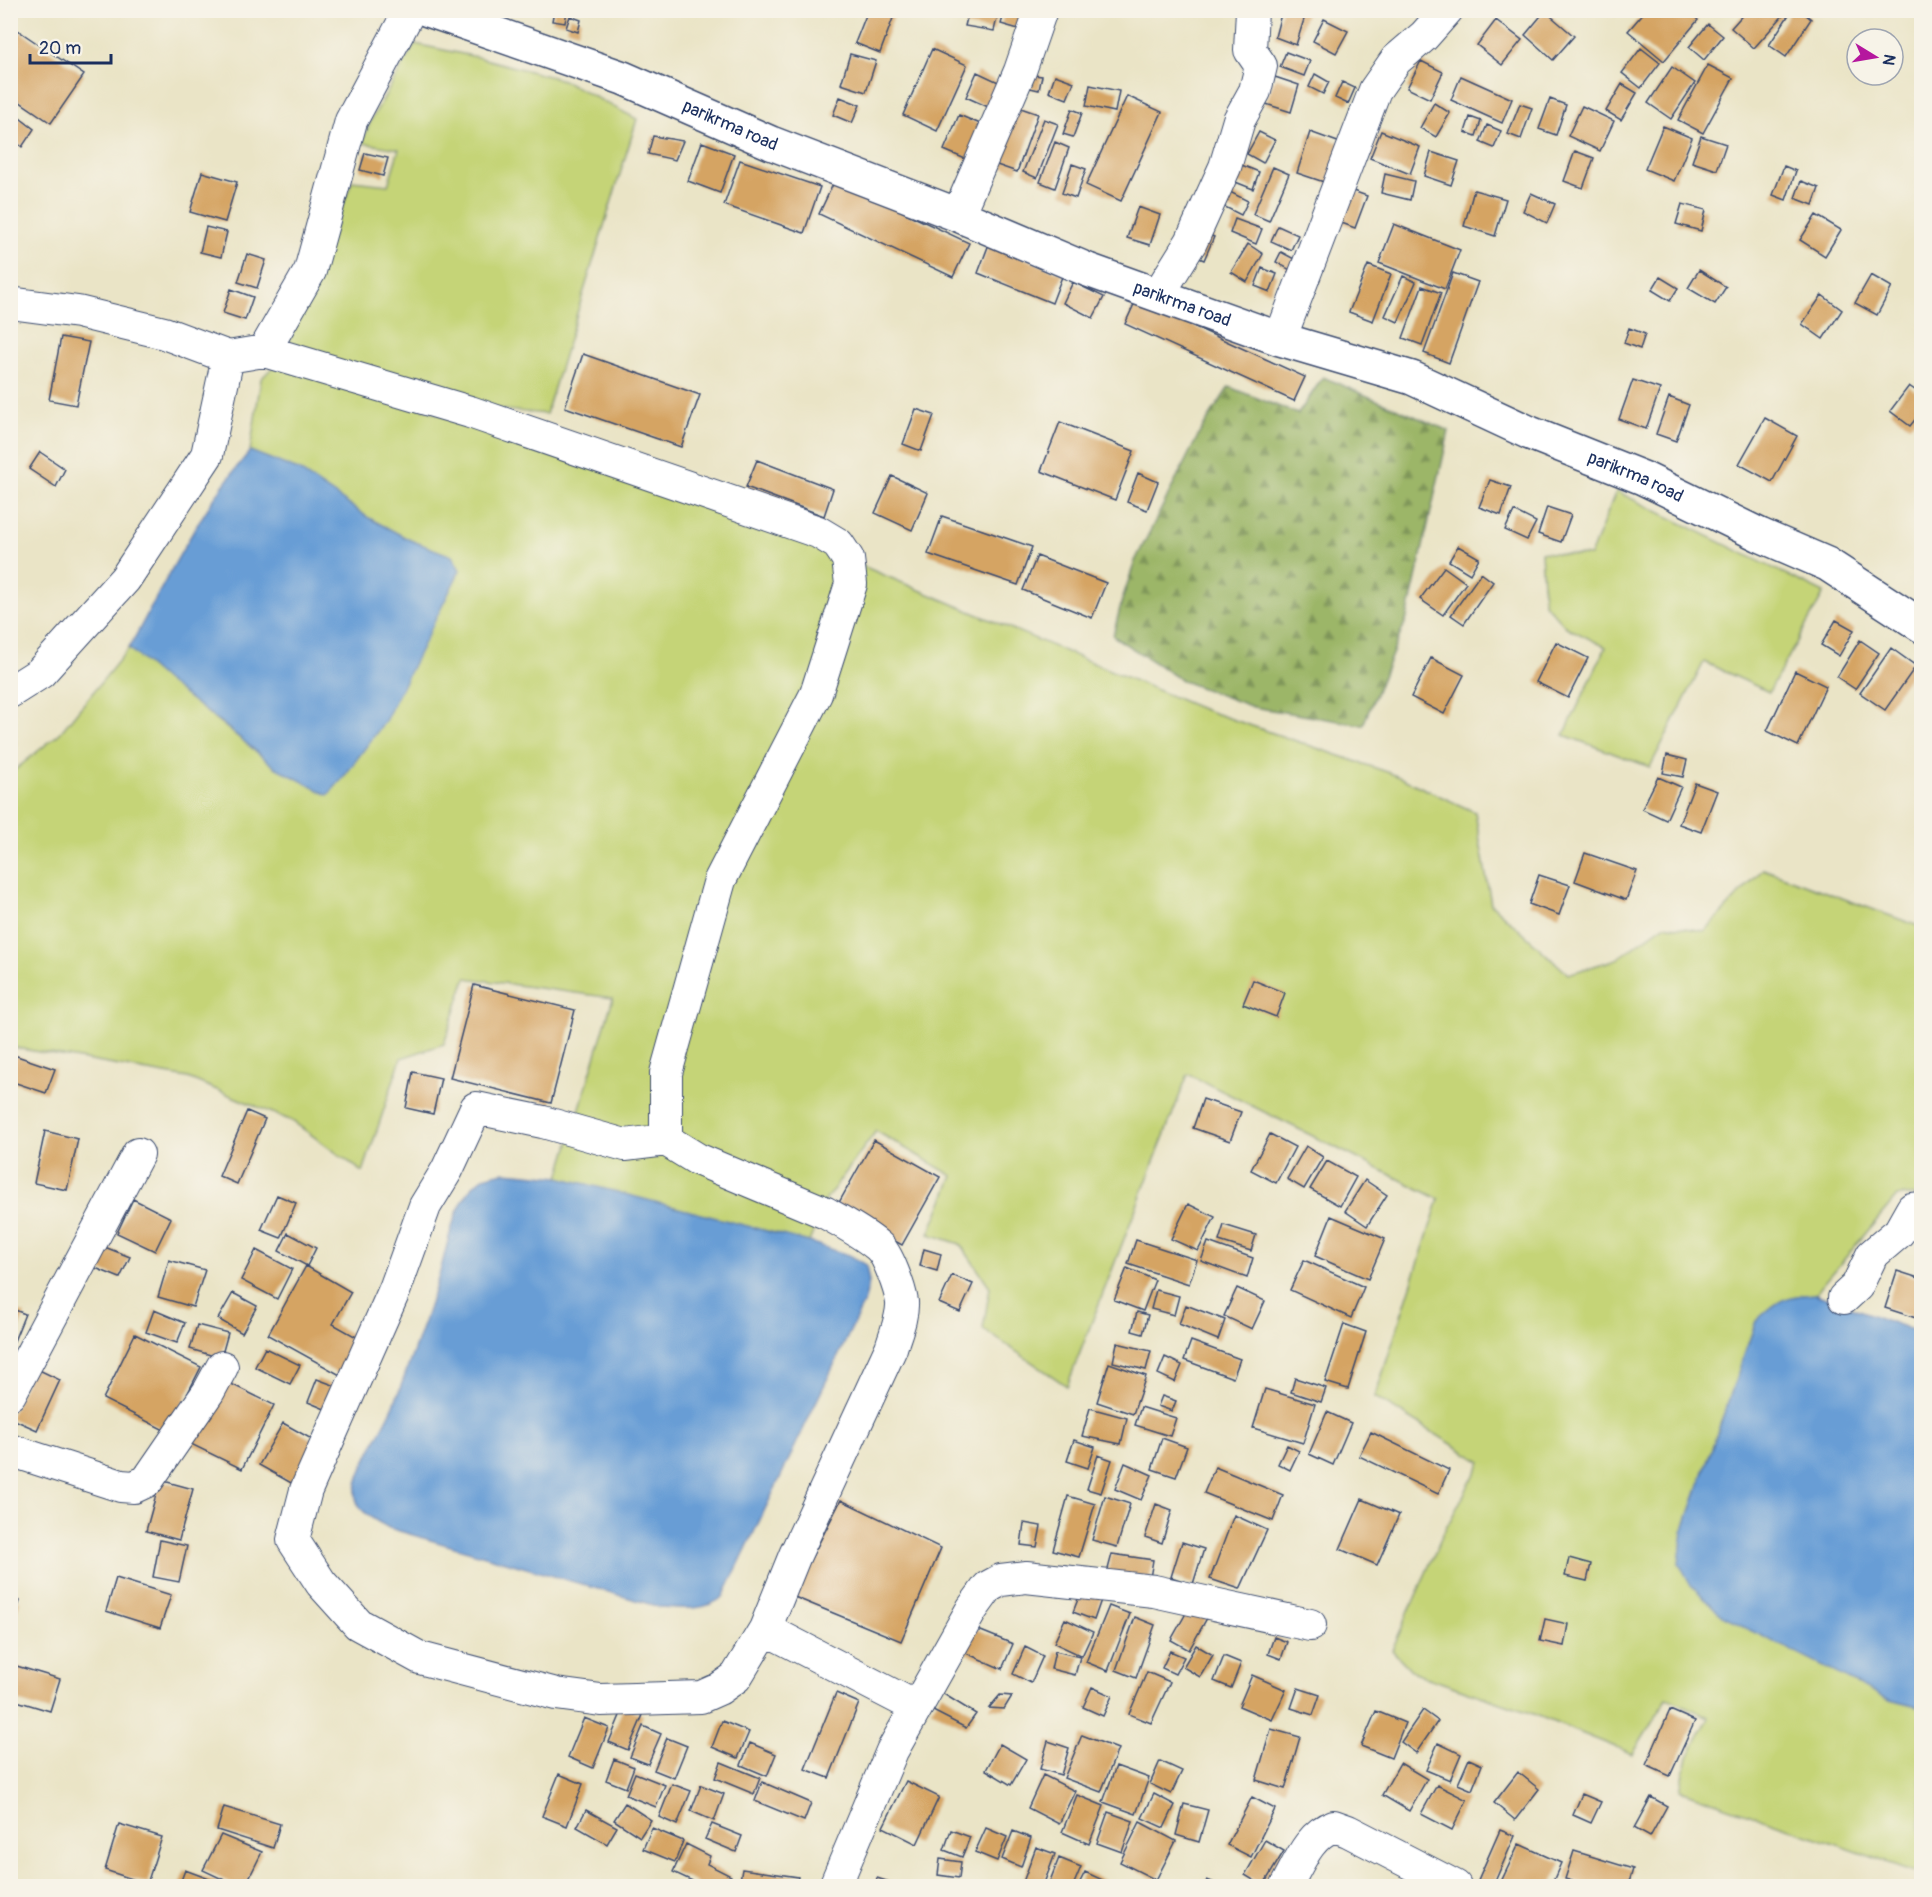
<svg xmlns="http://www.w3.org/2000/svg" width="1932" height="1897" font-family="Pangolin,sans-serif">
  <style>
    .green { fill: #c5d477; stroke: #70826a; stroke-width: 1.5 }
    .forest { fill: url(#forest-firs); stroke: #5c7263; stroke-width: 1.5 }
    .water { fill: #689dd5; stroke: #42669a; stroke-width: 1.5 }
    .building { fill: #d5a463 }
    .lines { fill: none; stroke-linecap: round; stroke-linejoin: round }
    .street-casing { stroke: #3a4a6e; stroke-width: 34 }
    .secondary-casing { stroke: #3a4a6e; stroke-width: 36 }
    .street { stroke: #fff; stroke-width: 32 }
    .secondary { stroke: #fff; stroke-width: 33 }
    .labels { text-anchor: middle; stroke-width: 6; stroke-linejoin: round; paint-order: stroke }
    .street-label { font-size: 18px; fill: #1b2f5e; stroke: #f7f3e8 }
  </style>
  <defs>
    <pattern id="forest-firs" width="22" height="20" patternUnits="userSpaceOnUse" patternTransform="scale(1.5)"><rect width="22" height="20" fill="#9cb668"/><path d="M5 1l3.5 6h-7zM16 11l3.5 6h-7z" fill="#7e9459"/></pattern>
  </defs>
  <rect width="100%" height="100%" fill="#f7f3e8"/>
  <filter id="ink" filterUnits="userSpaceOnUse"><feTurbulence type="fractalNoise" baseFrequency=".0167" numOctaves="2"/><feDisplacementMap in="SourceGraphic" scale="12" xChannelSelector="R" yChannelSelector="G"/><feConvolveMatrix kernelMatrix="1 2 1 2 8 2 1 2 1" color-interpolation-filters="sRGB"/></filter>
  <filter id="wash" filterUnits="userSpaceOnUse"><feTurbulence type="fractalNoise" baseFrequency=".008" numOctaves="4" result="noise"/><feDisplacementMap in="SourceGraphic" scale="24" xChannelSelector="R" yChannelSelector="G"/><feGaussianBlur stdDeviation="1.35" result="paint"/><feColorMatrix in="noise" values="0 0 0 0 0 0 0 0 0 0 0 0 0 0 0 0 0 1.4 0 .05"/><feComposite in="paint" operator="in"/></filter>
  <g filter="url(#wash)">
    <rect width="100%" height="100%" fill="#eae4c6"/>
    <path class="green" d="M415 44 477 57 563 80 637 119 546 414 495 409 286 347 310 296 352 181 388 185 399 149 362 143 372 118Z
      M280 359 796 538 1202 709 1390 773 1475 812 1491 904 1568 974 1617 959 1664 925 1705 931 1763 869 1921 927V1194L1897 1196 1815 1294C1784 1296 1778 1300 1756 1321L1683 1532 1679 1563 1724 1617 1890 1700 1921 1708V1874L1680 1790 1688 1757 1709 1717 1667 1698 1633 1754 1536 1715 1414 1673 1392 1650 1443 1534 1481 1462 1375 1397 1439 1199 1188 1074 1067 1386 983 1329 990 1287 960 1244 929 1234 953 1176 876 1131 827 1198 809 1242 559 1177 613 998 466 978 444 1044 401 1058 363 1172 292 1121 188 1078 11 1047 10 774 60 733 129 648C175 690 226 726 275 767L416 657 460 570 452 556 410 540 369 518 298 470 250 451 261 379Z
      M1616 491 1824 593 1769 692 1704 662 1650 767 1564 735 1606 647 1566 627 1544 603 1541 552 1590 556Z"/>
    <path class="forest" d="M1323 377 1449 431 1407 618 1363 725 1253 707 1183 681 1113 636 1122 600 1135 561 1200 432 1229 387 1298 414Z"/>
    <path class="water" d="M250 451 298 470 369 518 410 540 452 556 460 570 385 721 343 778 328 795 275 767 223 724 166 681 129 648C167 579 199 511 250 451Z
      M505 1172 559 1177 809 1242 851 1256 866 1265 869 1282 865 1300 723 1597C704 1612 683 1608 660 1607L389 1528C377 1521 359 1513 356 1498 352 1476 385 1427 394 1405 410 1362 426 1319 439 1275 448 1246 451 1215 470 1190 479 1177 491 1174 505 1172Z
      M1815 1294 1921 1333V1708L1890 1700 1724 1617 1691 1585 1679 1563 1683 1532 1756 1321C1778 1300 1784 1296 1815 1294Z"/>
    <g id="blocks">
      <path class="building" d="M554 10 567 11 565 23 552 21Z
        M868 10H896L880 53 855 43Z
        M969 10H999L994 31 965 26Z
        M1005 10H1028L1022 30 1001 24Z
        M1282 10H1297L1306 13 1296 45 1275 37Z
        M1646 10H1687L1698 20 1664 61 1628 31Z
        M1747 10H1788L1754 48 1731 28Z
        M1792 10H1800L1811 19 1786 57 1769 45Z
        M1545 11 1574 36 1553 60 1525 35Z
        M570 16 581 20 578 32 566 28Z
        M1324 19 1348 31 1336 53 1313 41Z
        M1496 20 1522 40 1502 65 1477 45Z
        M1708 24 1723 36 1704 60 1689 47Z
        M10 25 84 75 51 123 10 95Z
        M1641 48 1660 63 1641 88 1622 73Z
        M932 49 967 65 937 131 903 115Z
        M1286 52 1310 61 1304 76 1280 67Z
        M850 54 876 61 866 92 841 84Z
        M1421 61 1443 72 1430 99 1407 88Z
        M1708 65 1733 78 1703 133 1678 120Z
        M1672 67 1695 83 1671 119 1648 103Z
        M977 72 1007 86 995 110 966 97Z
        M1315 74 1329 82 1323 94 1309 87Z
        M1033 75 1042 76 1039 90 1030 88Z
        M1055 75 1074 82 1067 99 1049 92Z
        M1461 76 1512 99 1502 123 1451 100Z
        M1275 77 1299 85 1291 112 1266 104Z
        M1342 82 1355 88 1348 104 1335 98Z
        M1622 84 1637 93 1621 120 1606 111Z
        M1090 85 1119 91 1115 112 1086 106Z
        M1127 96 1162 112 1121 201 1086 185Z
        M840 97 860 105 852 123 833 115Z
        M1550 99 1566 105 1556 135 1539 129Z
        M1434 103 1450 113 1436 137 1420 128Z
        M1520 104 1532 108 1521 139 1508 134Z
        M1015 106 1038 114 1017 172 994 164Z
        M1582 106 1614 121 1600 151 1568 136Z
        M1072 109 1082 113 1073 137 1063 134Z
        M12 112 34 129 22 147 10 137Z
        M959 115 985 126 970 161 944 150Z
        M1470 117 1481 121 1476 136 1465 132Z
        M1044 119 1058 124 1037 178 1023 172Z
        M1487 125 1501 131 1494 148 1480 142Z
        M1663 126 1692 138 1674 181 1645 169Z
        M1381 131 1420 147 1410 174 1370 158Z
        M1259 132 1275 140 1263 163 1247 154Z
        M1310 132 1346 145 1333 185 1297 173Z
        M653 136 683 141 675 160 648 154Z
        M1701 136 1726 144 1717 170 1692 162Z
        M702 142 734 154 720 193 688 181Z
        M1055 142 1069 148 1055 188 1040 182Z
        M1575 151 1594 158 1583 188 1564 181Z
        M1431 152 1459 161 1451 185 1424 176Z
        M365 153 388 158 383 176 360 170Z
        M740 160 820 187 804 233 724 205Z
        M1072 164 1086 169 1076 198 1062 193Z
        M1239 164 1259 172 1253 189 1233 181Z
        M1784 166 1796 171 1786 200 1773 195Z
        M1273 167 1289 174 1269 221 1253 214Z
        M202 172 237 182 225 222 190 212Z
        M1385 174 1414 181 1410 200 1381 193Z
        M835 180 969 243 953 277 819 214Z
        M1801 181 1819 188 1813 205 1795 198Z
        M1226 190 1248 201 1241 215 1219 204Z
        M1350 190 1367 196 1355 228 1339 222Z
        M1474 190 1506 199 1495 236 1464 226Z
        M1531 193 1555 204 1547 223 1523 211Z
        M1682 204 1706 210 1701 231 1676 224Z
        M1138 207 1160 215 1150 245 1127 238Z
        M1816 215 1841 230 1825 256 1800 240Z
        M1235 219 1262 229 1256 244 1230 233Z
        M1394 224 1460 250 1445 289 1379 263Z
        M1278 226 1298 235 1291 250 1271 241Z
        M206 227 227 232 221 257 200 252Z
        M1202 232 1214 237 1204 260 1192 255Z
        M989 244 1063 274 1052 303 978 273Z
        M1248 244 1263 254 1247 282 1231 272Z
        M1281 252 1298 261 1292 271 1276 262Z
        M247 254 266 260 257 288 238 282Z
        M1368 265 1391 274 1373 321 1349 312Z
        M1262 268 1277 274 1270 292 1255 286Z
        M1699 270 1726 287 1715 304 1688 288Z
        M1453 273 1478 282 1449 363 1424 353Z
        M1871 275 1892 287 1877 315 1855 303Z
        M1403 276 1416 282 1398 322 1385 316Z
        M1660 277 1678 288 1670 301 1652 290Z
        M1073 282 1104 297 1093 318 1063 303Z
        M1422 286 1441 293 1422 345 1403 338Z
        M231 289 253 297 245 320 223 313Z
        M1822 295 1842 310 1823 339 1802 324Z
        M1136 300 1305 377 1294 401 1125 324Z
        M1629 328 1645 334 1640 349 1624 343Z
        M61 337 89 342 76 405 49 400Z
        M583 354 700 395 681 447 565 407Z
        M1633 380 1660 389 1646 429 1619 419Z
        M1909 386 1922 395V411L1910 426 1890 411Z
        M1669 397 1689 405 1676 441 1656 434Z
        M916 409 934 415 921 451 903 444Z
        M1765 418 1797 436 1772 482 1739 464Z
        M1060 422 1134 451 1115 500 1041 471Z
        M40 452 65 469 56 487 29 469Z
        M757 460 833 489 824 516 746 487Z
        M1138 473 1158 482 1147 510 1127 502Z
        M892 476 928 493 912 530 875 513Z
        M1490 480 1511 487 1501 515 1479 507Z
        M1547 507 1571 515 1561 542 1538 534Z
        M1514 511 1536 522 1527 540 1505 530Z
        M942 516 1032 547 1018 585 928 554Z
        M1458 546 1479 558 1470 574 1449 561Z
        M1037 556 1106 583 1092 618 1023 590Z
        M1444 567 1466 583 1443 615 1420 599Z
        M1481 573 1493 582 1464 624 1451 615Z
        M1836 620 1854 630 1839 656 1821 645Z
        M1860 640 1879 653 1855 689 1837 677Z
        M1556 642 1588 658 1568 698 1536 682Z
        M1891 648 1916 666 1885 710 1860 693Z
        M1431 658 1464 675 1444 714 1411 697Z
        M1795 671 1826 686 1798 746 1767 731Z
        M10 732 17 743 10 747Z
        M1667 755 1687 760 1683 777 1663 773Z
        M1658 777 1681 787 1666 820 1642 809Z
        M1695 783 1717 791 1701 832 1679 824Z
        M1585 853 1637 871 1626 900 1575 881Z
        M1539 875 1570 885 1559 915 1529 904Z
        M1253 980 1285 993 1276 1017 1243 1004Z
        M474 985 575 1010 551 1103 450 1078Z
        M11 1054 55 1069 46 1093 10 1081Z
        M413 1072 441 1078 433 1114 406 1108Z
        M1203 1099 1241 1112 1230 1141 1193 1128Z
        M247 1111 265 1119 237 1184 219 1176Z
        M45 1131 78 1139 67 1190 34 1183Z
        M1270 1134 1295 1147 1276 1183 1251 1170Z
        M874 1140 940 1177 902 1245 836 1208Z
        M1306 1146 1323 1157 1304 1189 1287 1179Z
        M1327 1161 1356 1177 1340 1206 1310 1189Z
        M1365 1180 1387 1195 1367 1226 1345 1211Z
        M277 1195 296 1203 281 1238 261 1230Z
        M133 1199 171 1218 155 1251 117 1233Z
        M1188 1204 1215 1217 1198 1251 1171 1239Z
        M1331 1216 1385 1239 1368 1279 1315 1256Z
        M1224 1225 1256 1235 1251 1251 1219 1241Z
        M288 1233 316 1248 307 1266 279 1251Z
        M1136 1240 1197 1260 1189 1284 1128 1264Z
        M1208 1242 1253 1258 1247 1278 1201 1261Z
        M97 1244 130 1257 120 1278 88 1265Z
        M924 1249 941 1254 937 1271 920 1266Z
        M256 1250 292 1269 277 1299 241 1280Z
        M169 1260 205 1270 193 1307 158 1297Z
        M1304 1260 1364 1287 1351 1318 1290 1290Z
        M306 1266 351 1292 333 1324 360 1339 340 1375 268 1335Z
        M1127 1268 1155 1280 1143 1311 1114 1300Z
        M1897 1271 1922 1279V1300L1916 1318 1885 1308Z
        M952 1275 973 1284 960 1312 939 1303Z
        M1237 1288 1265 1301 1252 1329 1224 1316Z
        M1156 1290 1179 1296 1174 1315 1151 1309Z
        M233 1293 257 1306 242 1333 218 1319Z
        M1186 1305 1225 1320 1218 1340 1179 1324Z
        M10 1308 25 1314 14 1341 10 1340Z
        M154 1310 185 1323 177 1343 146 1332Z
        M1137 1312 1148 1315 1143 1334 1132 1331Z
        M1344 1324 1366 1332 1348 1389 1325 1382Z
        M197 1325 228 1333 221 1358 190 1349Z
        M135 1334 201 1367 168 1432 103 1399Z
        M1191 1341 1240 1359 1233 1378 1184 1360Z
        M1117 1343 1151 1351 1146 1370 1113 1362Z
        M265 1348 300 1365 290 1384 255 1367Z
        M1165 1357 1182 1365 1175 1382 1158 1374Z
        M1109 1363 1146 1376 1133 1414 1097 1402Z
        M33 1367 60 1380 37 1430 10 1418Z
        M1295 1378 1326 1388 1321 1402 1291 1392Z
        M317 1379 336 1386 327 1410 308 1402Z
        M223 1380 274 1405 242 1469 191 1444Z
        M1265 1389 1315 1404 1303 1443 1253 1428Z
        M1162 1396 1176 1401 1172 1411 1158 1406Z
        M1141 1407 1176 1418 1170 1436 1135 1425Z
        M1090 1408 1127 1418 1121 1444 1082 1436Z
        M1327 1412 1351 1423 1333 1465 1309 1454Z
        M283 1423 317 1442 293 1484 259 1465Z
        M1371 1432 1449 1470 1438 1494 1359 1456Z
        M1162 1438 1187 1447 1176 1477 1152 1469Z
        M1074 1440 1095 1447 1088 1468 1067 1461Z
        M1287 1445 1299 1451 1290 1470 1278 1464Z
        M1098 1455 1112 1460 1101 1493 1087 1489Z
        M1125 1463 1152 1475 1141 1500 1115 1489Z
        M1215 1467 1283 1495 1273 1521 1204 1493Z
        M160 1480 193 1489 179 1540 146 1531Z
        M1068 1496 1095 1504 1079 1557 1053 1550Z
        M1105 1496 1130 1504 1117 1547 1092 1540Z
        M1362 1499 1399 1515 1377 1565 1340 1549Z
        M841 1500 941 1548 901 1641 792 1596Z
        M1156 1504 1172 1510 1162 1543 1145 1537Z
        M1234 1515 1267 1530 1240 1589 1210 1579Z
        M1024 1523 1041 1526 1037 1547 1021 1545Z
        M160 1540 187 1546 179 1582 153 1577Z
        M1182 1542 1204 1549 1193 1584 1171 1577Z
        M1112 1554 1153 1560 1150 1578 1107 1573Z
        M1569 1558 1591 1564 1587 1581 1565 1576Z
        M116 1578 171 1595 160 1628 106 1611Z
        M1082 1589 1102 1597 1094 1620 1073 1612Z
        M10 1598 20 1601 11 1629H10Z
        M1109 1606 1130 1614 1108 1671 1086 1662Z
        M1189 1608 1207 1618 1189 1650 1171 1640Z
        M1135 1617 1155 1625 1136 1678 1116 1670Z
        M1065 1619 1093 1632 1082 1656 1054 1643Z
        M1545 1619 1568 1624 1564 1646 1540 1641Z
        M976 1629 1013 1644 1002 1669 966 1653Z
        M1274 1637 1287 1642 1281 1659 1268 1654Z
        M1196 1645 1213 1655 1200 1677 1183 1667Z
        M1025 1647 1043 1656 1031 1683 1013 1674Z
        M1055 1651 1080 1657 1075 1675 1051 1669Z
        M1170 1651 1184 1657 1175 1674 1162 1668Z
        M1224 1656 1241 1663 1231 1688 1214 1681Z
        M10 1664 60 1679 50 1711 10 1699Z
        M1147 1672 1170 1682 1151 1723 1129 1714Z
        M1252 1675 1286 1690 1272 1720 1239 1706Z
        M1092 1687 1112 1696 1103 1716 1083 1707Z
        M1298 1688 1320 1695 1313 1715 1291 1708Z
        M836 1693 859 1703 829 1778 805 1769Z
        M942 1693 976 1714 966 1728 931 1710Z
        M1000 1695 1012 1696 1004 1709 989 1708Z
        M624 1706 643 1715 628 1750 609 1742Z
        M1423 1710 1438 1721 1416 1753 1401 1742Z
        M1670 1710 1695 1721 1670 1776 1646 1765Z
        M1376 1711 1405 1723 1391 1758 1361 1746Z
        M584 1718 609 1728 593 1768 568 1757Z
        M722 1721 749 1732 738 1758 712 1747Z
        M643 1726 661 1734 648 1764 630 1757Z
        M1271 1729 1300 1737 1285 1789 1256 1780Z
        M1082 1735 1118 1749 1101 1792 1064 1778Z
        M667 1738 687 1746 674 1778 654 1770Z
        M1048 1741 1069 1748 1061 1775 1040 1769Z
        M750 1743 776 1754 767 1776 741 1765Z
        M1438 1743 1461 1754 1450 1780 1426 1770Z
        M1000 1744 1026 1759 1011 1785 986 1770Z
        M614 1759 634 1767 626 1788 606 1780Z
        M1469 1759 1482 1765 1472 1790 1458 1784Z
        M1160 1761 1182 1771 1171 1794 1150 1784Z
        M721 1762 760 1778 754 1794 715 1778Z
        M1400 1763 1427 1779 1409 1811 1382 1795Z
        M1116 1766 1149 1778 1136 1814 1103 1802Z
        M1518 1772 1539 1789 1515 1820 1494 1803Z
        M635 1773 665 1785 656 1807 626 1795Z
        M559 1774 583 1784 567 1826 542 1816Z
        M1043 1775 1075 1791 1059 1824 1028 1808Z
        M906 1781 939 1797 917 1844 883 1827Z
        M762 1782 811 1803 804 1821 755 1801Z
        M672 1784 691 1791 677 1825 659 1817Z
        M701 1785 724 1794 714 1821 691 1811Z
        M1437 1785 1467 1800 1452 1830 1421 1814Z
        M1154 1794 1175 1805 1164 1828 1142 1818Z
        M1582 1794 1601 1802 1591 1823 1573 1815Z
        M1077 1795 1104 1806 1089 1844 1062 1832Z
        M1252 1797 1275 1809 1251 1857 1227 1845Z
        M1651 1797 1667 1806 1650 1837 1634 1828Z
        M625 1803 651 1820 640 1837 614 1820Z
        M1184 1804 1208 1810 1199 1842 1176 1835Z
        M224 1807 280 1824 273 1848 217 1830Z
        M586 1810 617 1827 607 1844 577 1827Z
        M1108 1812 1133 1821 1122 1852 1097 1843Z
        M1140 1822 1176 1841 1156 1880 1120 1862Z
        M119 1824 162 1837 147 1884 105 1870Z
        M712 1824 742 1836 736 1852 705 1839Z
        M652 1828 683 1841 675 1862 643 1849Z
        M986 1828 1007 1837 997 1861 975 1852Z
        M951 1830 970 1837 962 1857 944 1850Z
        M1500 1830 1515 1836 1493 1886H1491L1478 1880Z
        M1013 1831 1031 1838 1021 1867 1002 1859Z
        M221 1835 262 1852 245 1886H237L203 1870Z
        M1265 1840 1284 1851 1263 1886 1245 1875Z
        M686 1844 710 1856 707 1864 731 1876 727 1886H703L673 1872Z
        M1519 1844 1561 1863 1551 1886H1499Z
        M1036 1847 1055 1854 1043 1886H1035L1023 1882Z
        M1574 1851 1633 1869 1628 1886H1590L1565 1879Z
        M1059 1858 1081 1867 1073 1886H1048Z
        M940 1859 961 1862 959 1878 938 1875Z
        M742 1869 798 1877 796 1886H739Z
        M185 1870 228 1886H179Z
        M1085 1872 1107 1882 1105 1886H1078Z
        M877 1878 902 1886H875Z
        M1207 1880 1222 1886H1204Z"/>
    </g>
  </g>
  <g filter="url(#ink)">
    <use href="#blocks" fill-opacity="0" stroke="#3a4a6e" stroke-width="1.5"/>
    <g class="lines">
      <g class="street-casing">
        <path id="street" d="M958 215 1020 71 1041 10
          M1158 295 1191 242 1225 167 1239 120 1255 91 1261 66 1250 50 1252 10
          M10 303 78 312 164 333 228 357
          M1280 339 1375 90 1396 60 1424 36 1447 10
          M264 351 470 412 818 532 838 544 848 559 851 584 816 694 720 880 666 1073V1140L697 1159 826 1213C844 1223 863 1233 878 1246 888 1254 900 1289 902 1302 903 1317 895 1334 891 1348L795 1555 765 1629 916 1707
          M10 692 40 673 125 579 207 455 228 357 264 351 310 271 351 121 410 10
          M666 1140 625 1145 543 1122 476 1108 447 1170 425 1206 395 1289 306 1490 293 1540 321 1583 358 1624 420 1658 556 1694 601 1700 701 1697 719 1689 736 1677 765 1629
          M1844 1298 1857 1286 1872 1255 1899 1232 1912 1209 1922 1208
          M10 1394 138 1154
          M10 1450 121 1486 134 1487 147 1481 209 1391 222 1367
          M835 1886 892 1751 972 1609 988 1587 1001 1580 1026 1577 1154 1591 1310 1625
          M1286 1886C1298 1865 1309 1834 1334 1826L1348 1831 1455 1886"/>
      </g>
      <g class="secondary-casing">
        <g id="secondary">
          <path id="s1" d="M428 10 623 78 771 143 958 215 1088 270 1280 339 1412 378 1530 433 1643 478 1760 535 1827 564 1922 626"/>
        </g>
      </g>
      <use href="#street" class="street"/>
      <use href="#secondary" class="secondary"/>
    </g>
  </g>
  <g class="labels">
    <g class="street-label">
      <text dy="6" stroke="none"><textPath href="#s1" startOffset="324">parikrma road</textPath></text>
      <text dy="6" stroke="none"><textPath href="#s1" startOffset="810">parikrma road</textPath></text>
      <text dy="6" stroke="none"><textPath href="#s1" startOffset="1296">parikrma road</textPath></text>
    </g>
  </g>
  <rect width="1932" height="1897" fill="none" stroke="#f7f3e8" stroke-width="36"/>
  <g transform="translate(1875 57) rotate(101)"><circle r="28" fill="#f7f3e8" stroke="#9fa5b1" stroke-width="1.5"/>
  <path d="M0-4.5L10 22L0 15L-10 22Z" fill="#b5179e"/>
  <text y="-9" font-size="16" font-weight="bold" text-anchor="middle" fill="#1b2f5e">N</text>
  </g>
  <path d="M30 54v9h81v-9" fill="none" stroke="#1b2f5e" stroke-width="3"/>
  <text x="39" y="54" font-size="18" fill="#1b2f5e" stroke="#f7f3e8" stroke-width="4.5" paint-order="stroke">20 m</text>
</svg>
